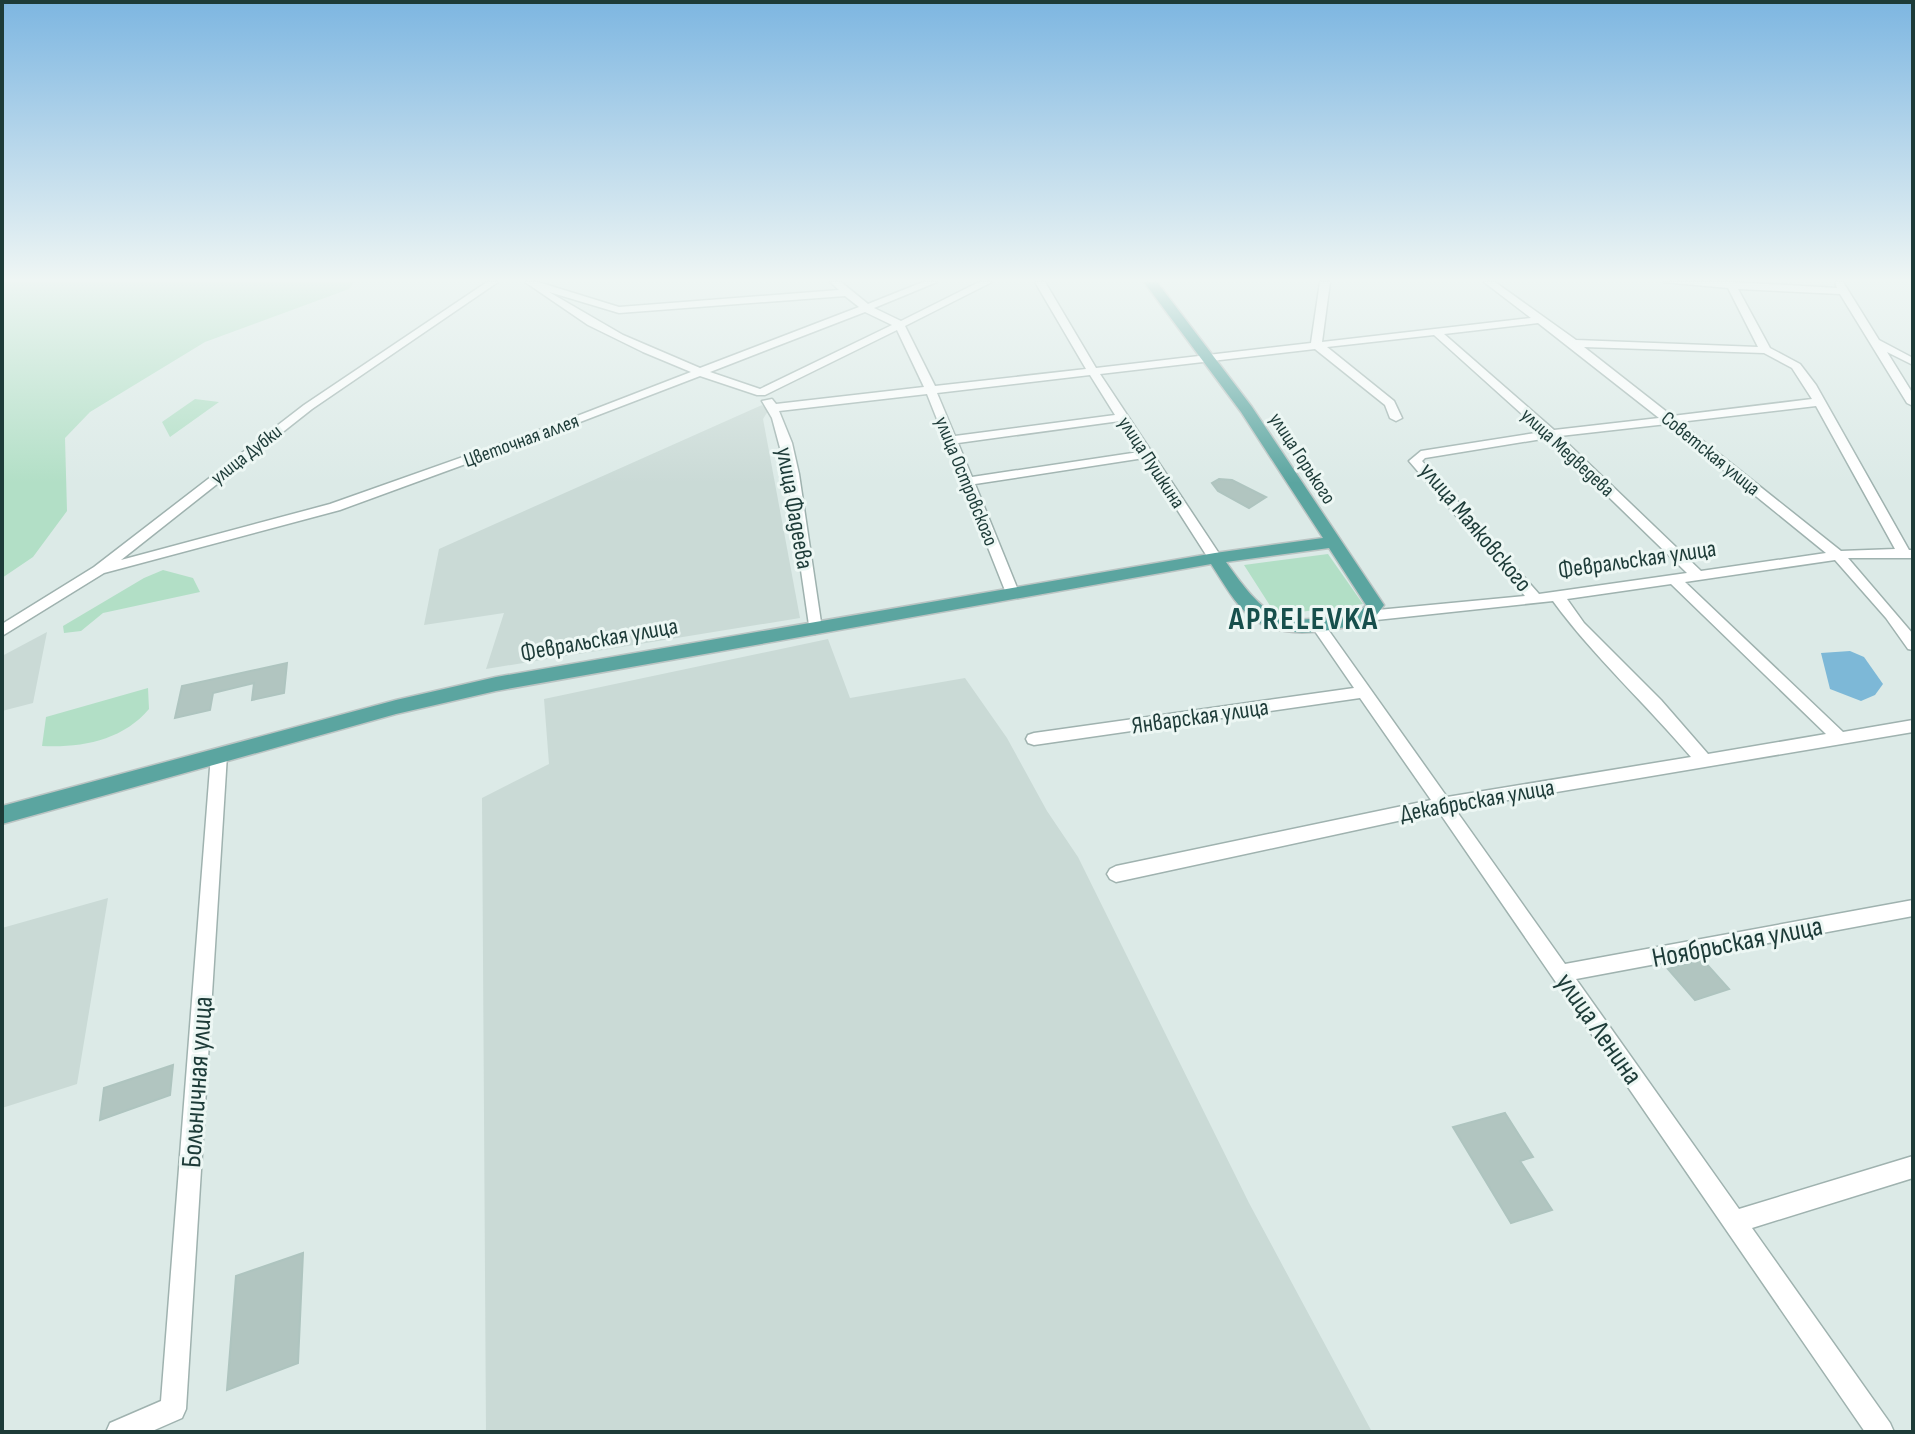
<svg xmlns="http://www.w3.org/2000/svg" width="1915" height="1434" font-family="'Sofia Sans Condensed',sans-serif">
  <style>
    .built { fill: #cadad6 }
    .green { fill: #b2dfc6 }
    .water { fill: #7db8d7 }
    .building { fill: #b1c5c0; stroke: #aec4bf; stroke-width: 2 }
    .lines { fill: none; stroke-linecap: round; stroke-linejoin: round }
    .minor-casing { stroke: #9fb2af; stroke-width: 3 }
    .major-casing { stroke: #bbc4c3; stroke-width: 3 }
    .minor { fill: #fff; fill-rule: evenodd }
    .major { fill: #5ba5a0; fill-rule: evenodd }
    .labels { text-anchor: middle; stroke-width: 6; stroke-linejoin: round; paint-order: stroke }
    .far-street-label { font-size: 20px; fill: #1d3b38; stroke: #edf7f4 }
    .street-label { font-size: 24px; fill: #1d3b38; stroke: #edf7f4 }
    .near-street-label { font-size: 28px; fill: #1d3b38; stroke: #edf7f4 }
    .district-label { font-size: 32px; font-weight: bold; letter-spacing: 2px; fill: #174f4c; stroke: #edf7f4 }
  </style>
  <rect width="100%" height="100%" fill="#dceae7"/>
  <path class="built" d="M762 405 768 411 763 419 800 618 486 669 504 613 424 625 439 549Z
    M47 632 33 703 2 711V656Z
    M828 639 850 698 965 678 1007 738 1047 811 1078 857 1249 1203 1372 1432H486L482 798 549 764 544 699Z
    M108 898 77 1084 2 1108V928Z"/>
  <path class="green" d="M2 282H354L349 289 205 342 90 412 65 438 67 511 33 557 2 578Z
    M195 399 219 402 170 437 162 422Z
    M1328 554 1363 604 1276 615 1244 565Z
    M163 570 193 578 200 592 103 613 81 631 64 633 63 626 144 578Z
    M148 688 149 709C123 740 82 748 42 746L46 717Z"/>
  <path class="water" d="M1850 651 1864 657 1883 684 1875 695 1861 701 1830 689 1821 653Z"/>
  <path class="building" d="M1219 479 1232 480 1266 497 1249 508 1218 491 1212 483Z
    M287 663 284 693 252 700 254 683 213 693 210 710 175 718 182 686Z
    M1702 959 1729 989 1695 1000 1668 969Z
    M173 1065 170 1095 100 1120 104 1088Z
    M1505 1113 1533 1157 1520 1161 1552 1210 1511 1223 1453 1127Z
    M303 1253 298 1363 227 1390 236 1276Z"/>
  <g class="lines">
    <g class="minor-casing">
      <path id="minor" d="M487 282H498L312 409 121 560 330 504 559 423 691 372 643 352 588 325 525 282H538L619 307 839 290 830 282H841L868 304 923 282H937L874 308 901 321 979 282H992L905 326 935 386 1086 369 1035 282H1045L1096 368 1311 343 1320 282H1330L1322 342 1531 318 1484 282H1495L1576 340 1758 347 1728 288 1663 282H1733L1837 288 1835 282H1843L1879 340 1913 358V365L1887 352 1913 394V406L1907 403 1840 294 1738 289 1770 348 1800 364 1816 385 1909 550H1913V558H1848L1913 634V650L1908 649 1886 618 1835 560 1685 582 1843 732 1913 720V732L1455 809 1565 964 1913 900V916L1576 979 1739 1209 1913 1156V1178L1752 1228 1890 1423 1894 1432H1865L1439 812 1116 882 1110 879 1107 874 1110 869 1116 866 1431 800 1360 698 1034 745 1028 743 1026 739 1028 735 1034 733 1354 688 1310 624 1317 619 1322 621 1447 797 1691 757C1646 704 1594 657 1553 601L1367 621 1360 616 1367 611 1525 596 1409 461 1421 451 1542 432 1434 335 1327 347 1394 401 1402 418 1396 421 1390 418 1385 405 1315 349 1100 374 1222 558 1215 562 1210 561 1144 458 975 484 1020 595 1018 598H1008L927 394 779 411 792 443 799 474 822 629 815 634 810 632 787 474 772 418 762 401 772 399 776 404 924 387 897 330 765 395H757L700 376 567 427 340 510 104 573 2 636V624L94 567 304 405ZM549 292 619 313 845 296 859 307 700 368 623 335ZM865 312 892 325 760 389 710 372ZM1538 323 1659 418 1554 430 1444 334ZM1584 347 1764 353 1792 368 1812 399 1672 416ZM1090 375 1115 415 955 436 937 393ZM1816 406 1895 549 1841 551 1679 422ZM1120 421 1139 452 972 477 958 443ZM1667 424 1826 553 1701 571 1560 436ZM1548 438 1687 573 1539 594 1422 461 1425 458ZM1671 584 1826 734 1708 754 1661 700 1584 623 1567 599Z
        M219 749 225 751 227 755 186 1409 182 1418 150 1432H106L110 1423 161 1401 211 755 213 751Z"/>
    </g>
    <g class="major-casing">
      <path id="major" d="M1144 282H1157L1252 407 1384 605 1373 620C1337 630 1285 643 1252 618 1235 605 1223 582 1211 564L496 691 396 714 2 824V806L396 700 496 677 1215 553 1323 538 1241 412ZM1329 548 1366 605 1361 611C1284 625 1273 629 1226 562Z"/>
    </g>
    <use href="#minor" class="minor"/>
    <use href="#major" class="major"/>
  </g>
  <linearGradient id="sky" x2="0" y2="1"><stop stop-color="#7db6e1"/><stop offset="0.58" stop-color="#eff6f4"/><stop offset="1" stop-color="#eff6f4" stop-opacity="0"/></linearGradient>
  <rect width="1915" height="483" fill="url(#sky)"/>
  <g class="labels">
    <g class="far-street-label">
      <text transform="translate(521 440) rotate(-20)" y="7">Цветочная аллея</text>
      <text transform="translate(1568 452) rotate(43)" y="7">улица Медведева</text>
      <text transform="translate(1711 453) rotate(39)" y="7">Советская улица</text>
      <text transform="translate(246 454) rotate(-38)" y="7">улица Дубки</text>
      <text transform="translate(1303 458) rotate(57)" y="7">улица Горького</text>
      <text transform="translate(1152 462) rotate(57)" y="7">улица Пушкина</text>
      <text transform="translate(967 481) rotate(68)" y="7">улица Островского</text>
    </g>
    <g class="street-label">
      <text transform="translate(795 508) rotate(80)" y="8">улица Фадеева</text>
      <text transform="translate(1476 527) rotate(50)" y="8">улица Маяковского</text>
      <text transform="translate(1637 559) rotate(-8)" y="8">Февральская улица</text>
      <text transform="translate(599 639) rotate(-10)" y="8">Февральская улица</text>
      <text transform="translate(1200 716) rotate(-8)" y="8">Январская улица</text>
      <text transform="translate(1477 800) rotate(-10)" y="8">Декабрьская улица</text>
    </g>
    <g class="near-street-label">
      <text transform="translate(1737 941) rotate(-11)" y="10">Ноябрьская улица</text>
      <text transform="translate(1600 1028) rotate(55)" y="10">улица Ленина</text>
      <text transform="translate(196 1082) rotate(-86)" y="10">Больничная улица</text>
    </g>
    <g class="district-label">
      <text x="1304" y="629">APRELEVKA</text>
    </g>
  </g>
  <rect width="1915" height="1434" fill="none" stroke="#1d3b38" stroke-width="8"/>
</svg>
